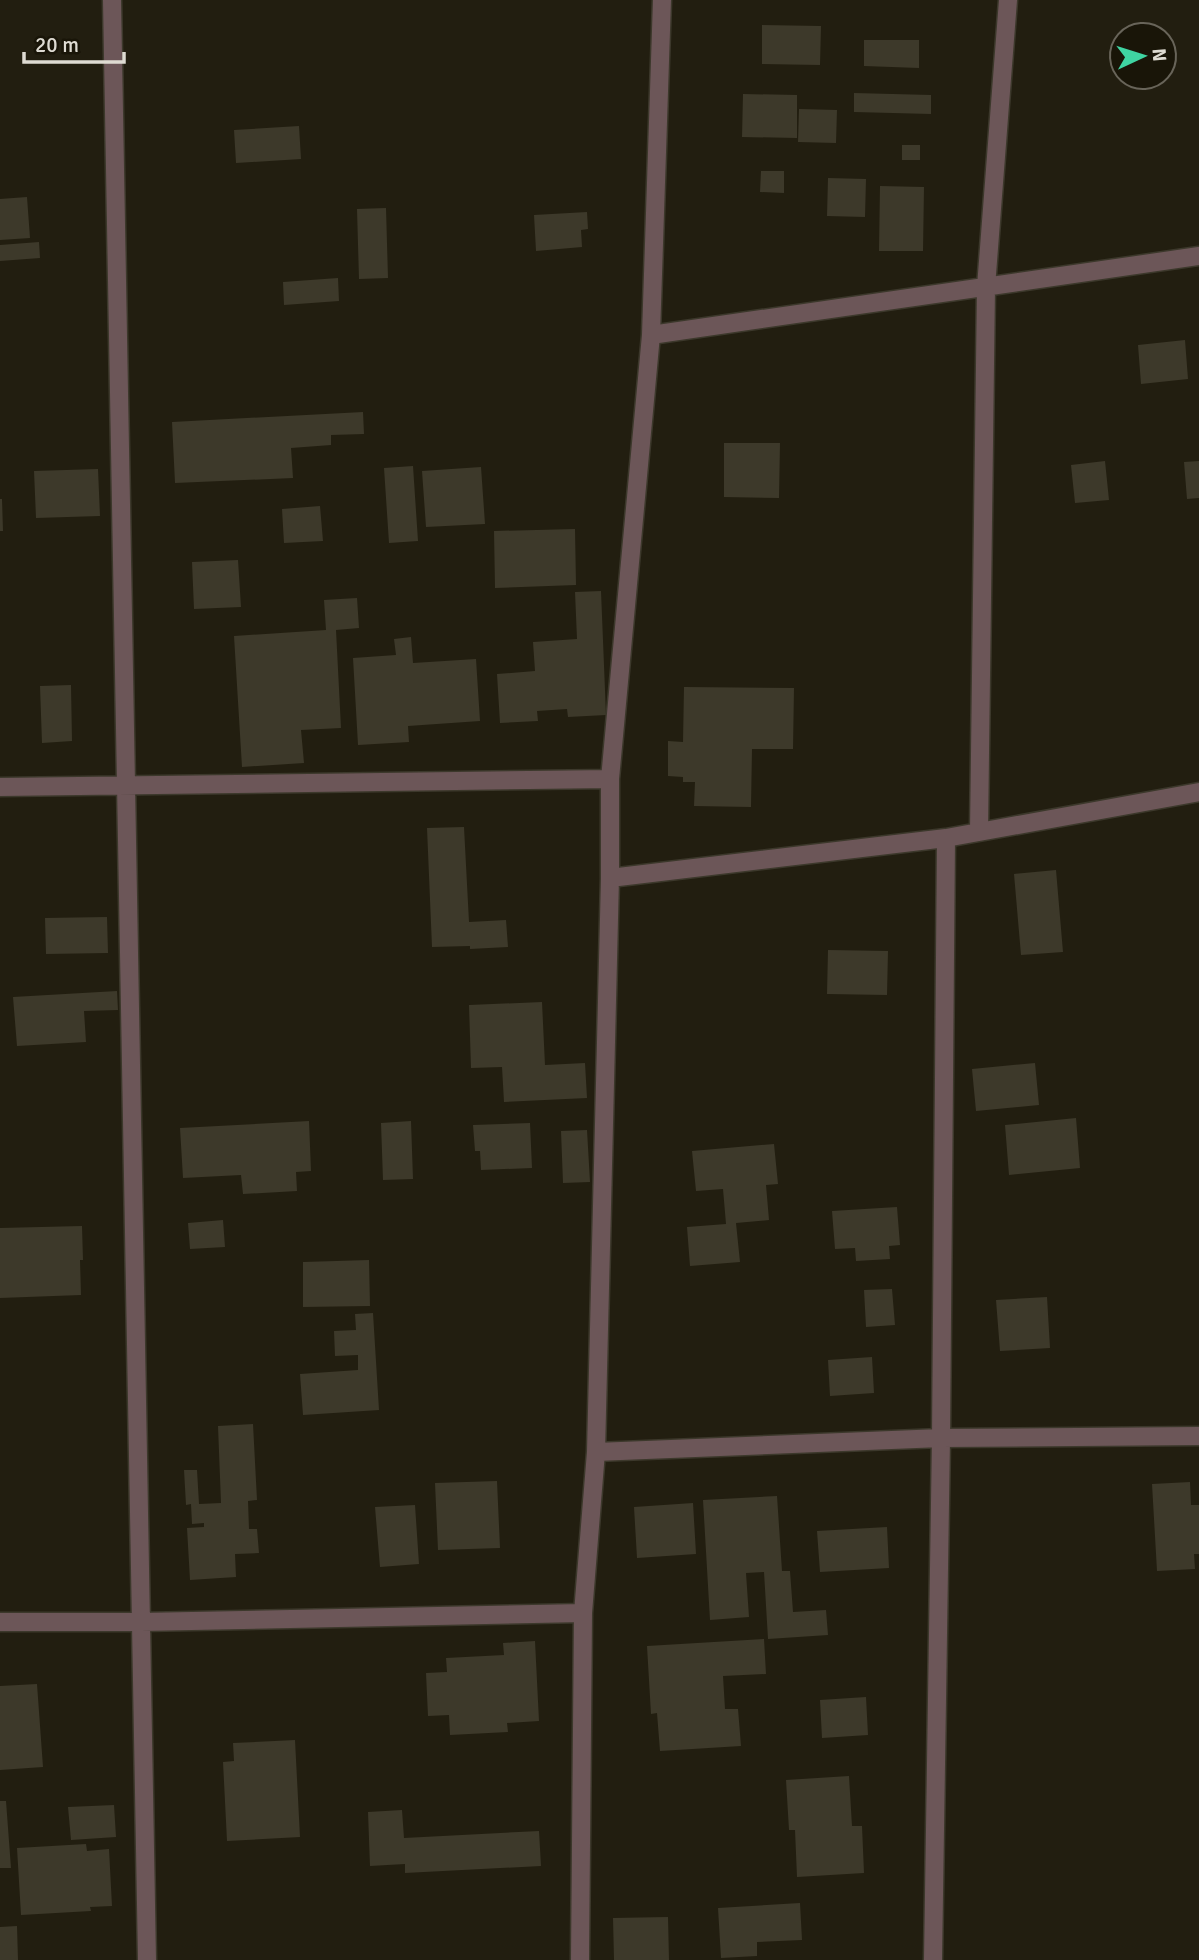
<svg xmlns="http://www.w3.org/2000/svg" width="1199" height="1960" font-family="Signika,sans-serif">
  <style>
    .building { fill: #3d392a }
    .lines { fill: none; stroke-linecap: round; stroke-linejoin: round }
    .minor-casing { stroke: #3c382b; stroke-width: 21 }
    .minor { stroke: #6c5658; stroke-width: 18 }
  </style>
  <rect width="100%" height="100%" fill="#221e10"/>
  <path class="building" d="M762 25 821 26 820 65 762 64Z
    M864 40H919V68L864 66Z
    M854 93 931 95V114L854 112Z
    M743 94 797 95V138L742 137Z
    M799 109 837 110 836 143 798 142Z
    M299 126 301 159 236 163 234 130Z
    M902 145H920V160H902Z
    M761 171H784V193L760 192Z
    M828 178 866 179 865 217 827 216Z
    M880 186 924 187 923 251H879Z
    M27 197 30 238 0 240V199Z
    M386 208 388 278 359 279 357 209Z
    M587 212 588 229 581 230 582 247 536 251 534 215Z
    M39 242 40 258 0 261V245Z
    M338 278 339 301 284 305 283 282Z
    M1185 340 1188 379 1141 384 1138 345Z
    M363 412 364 434 331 435V445L291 448 293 478 175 483 172 422Z
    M724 443H780L779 498 724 497Z
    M1105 461 1109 500 1075 503 1071 465Z
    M1199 461V498L1187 499 1184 462Z
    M413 466 418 541 389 543 384 468Z
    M481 467 485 524 426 527 422 471Z
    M98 469 100 516 36 518 34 471Z
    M0 499H2L3 531H0Z
    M320 506 323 541 284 543 282 509Z
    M575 529 576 585 495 588 494 531Z
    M238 560 241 607 194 609 192 562Z
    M601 591 606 715 568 717 567 709 537 711 538 721 500 723 497 674 535 671 533 642 577 639 575 592Z
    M357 598 359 628 336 630 341 728 301 730 304 763 242 767 234 636 326 630 324 600Z
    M411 637 413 663 476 659 480 721 408 726 409 742 358 745 353 658 396 655 394 639Z
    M71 685 72 741 42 743 40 686Z
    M684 687 794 688 793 749H752L751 807 694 806 695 782H683V777L668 776V741L683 742Z
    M464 827 469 922 506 920 508 947 470 949V946L432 947 427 828Z
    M1056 870 1063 952 1021 955 1014 874Z
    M107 917 108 953 46 954 45 918Z
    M828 950 888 951 887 995 827 994Z
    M117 991 118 1010 84 1011 86 1042 17 1046 13 997Z
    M542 1002 545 1065 585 1063 587 1098 504 1102 502 1067 471 1068 469 1005Z
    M1035 1063 1039 1105 976 1111 972 1069Z
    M1076 1118 1080 1168 1009 1175 1005 1125Z
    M309 1121 311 1171 296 1172 297 1191 243 1194 241 1175 183 1178 180 1128Z
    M411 1121 413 1179 383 1180 381 1123Z
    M530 1123 532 1168 481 1170 480 1151H475L473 1125Z
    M587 1130 590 1182 563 1183 561 1131Z
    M774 1144 778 1184 766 1185 769 1220 736 1223 740 1262 690 1266 687 1227 726 1224 723 1189 696 1191 692 1151Z
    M897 1207 900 1245 889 1246 890 1259 856 1261 855 1248 835 1249 832 1211Z
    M223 1220 225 1247 190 1249 188 1223Z
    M82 1226 83 1260H80L81 1295 0 1298V1228Z
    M369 1260 370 1306 303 1307V1262Z
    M892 1289 895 1325 866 1327 864 1290Z
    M1047 1297 1050 1348 1000 1351 996 1300Z
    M373 1313 379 1410 303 1415 300 1374 358 1370V1355L335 1356 334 1331 356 1330 355 1314Z
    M872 1357 874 1393 830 1396 828 1360Z
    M253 1424 257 1500 248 1501 249 1529H257L259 1553 235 1554 236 1577 190 1580 187 1528 204 1527V1523L192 1524 191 1504 186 1505 184 1470H197L199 1504 221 1503 218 1426Z
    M497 1481 500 1548 438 1550 435 1483Z
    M1190 1482 1191 1505H1199V1554H1194L1195 1569 1157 1571 1152 1484Z
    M777 1496 782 1571H790L793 1612 826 1610 828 1635 768 1639 764 1572 746 1573 749 1617 710 1620 703 1500Z
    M693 1503 696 1554 637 1558 634 1507Z
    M415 1505 419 1564 380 1567 375 1507Z
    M887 1527 889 1568 820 1572 817 1531Z
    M764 1639 766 1674 723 1676 725 1709H738L741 1746 660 1751 657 1713 651 1714 647 1646Z
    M535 1641 539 1721 507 1723 508 1732 450 1735 449 1715 428 1716 426 1673 447 1672 446 1658 504 1655 503 1643Z
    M37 1684 43 1767 0 1770V1686Z
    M866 1697 868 1735 822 1738 820 1700Z
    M295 1740 300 1837 227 1841 223 1762 234 1761 233 1743Z
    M849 1776 852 1826H862L864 1873 797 1877 795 1830H789L786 1780Z
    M0 1801H6L11 1868H0Z
    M114 1805 116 1837 71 1840 68 1807Z
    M402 1810 404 1838 539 1831 541 1866 405 1873V1864L370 1866 368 1812Z
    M86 1844 87 1851 109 1849 112 1906 90 1907 91 1911 21 1915 17 1848Z
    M800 1903 802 1940 757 1942V1956L721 1958 718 1908Z
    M668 1917 669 1960H614L613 1918Z
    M17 1926 18 1960H0V1927Z"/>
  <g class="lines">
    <g class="minor-casing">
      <path id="minor" d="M112 0 147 1960
        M651 335 1199 256
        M0 787 610 779
        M979 832 986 287 1008 0
        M610 878 946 838 1199 792
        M596 1452 941 1438 1199 1436
        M0 1622H141L583 1613
        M580 1960 583 1613 596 1452 610 878V779L651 335 662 0
        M933 1960 941 1438 946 838"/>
    </g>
    <use href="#minor" class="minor"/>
  </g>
  <g transform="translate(1143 56) rotate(86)"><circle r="33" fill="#191508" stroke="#686459" stroke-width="2"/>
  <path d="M0-5L12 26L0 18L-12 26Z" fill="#3fd4a2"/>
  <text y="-10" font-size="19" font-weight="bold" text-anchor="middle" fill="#dedbd2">N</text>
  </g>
  <path d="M24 52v10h100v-10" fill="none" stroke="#dedbd2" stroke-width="3.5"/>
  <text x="35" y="52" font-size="21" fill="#dedbd2" stroke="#191508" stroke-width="5" paint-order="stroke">20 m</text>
</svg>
